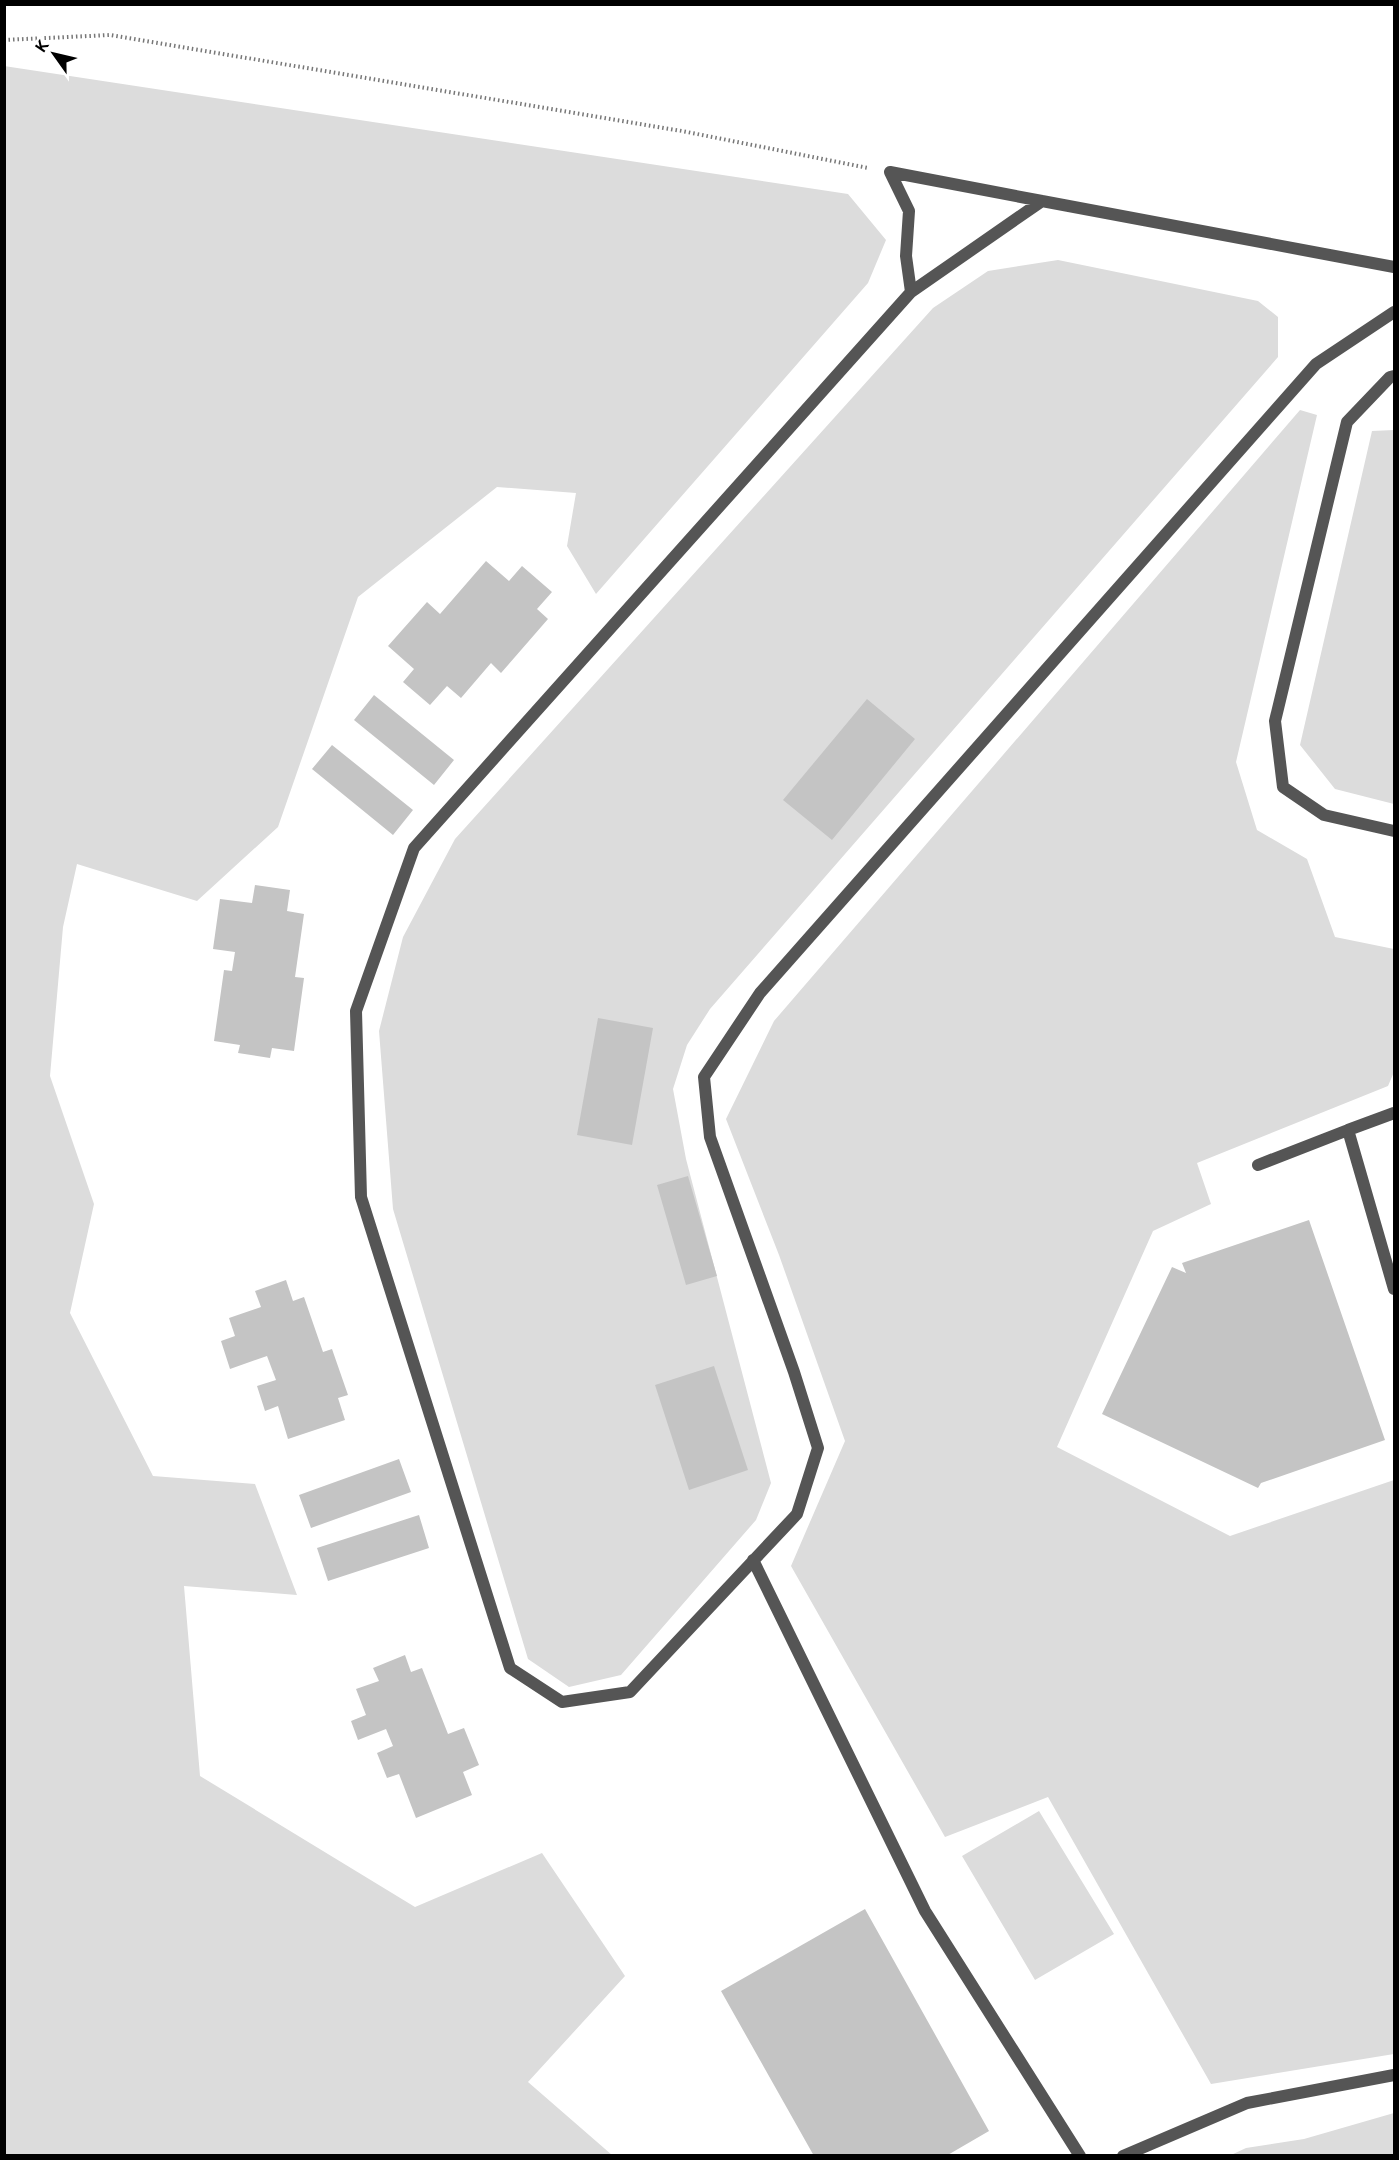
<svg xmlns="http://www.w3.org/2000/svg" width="1399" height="2160" font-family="Figtree,sans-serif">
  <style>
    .green { fill: #dcdcdc }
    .building { fill: #c4c4c4 }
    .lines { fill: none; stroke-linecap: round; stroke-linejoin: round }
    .path { stroke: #777; stroke-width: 4; stroke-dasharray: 1.5 3; stroke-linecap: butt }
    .service { stroke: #555; stroke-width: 12 }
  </style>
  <rect width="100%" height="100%" fill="#fff"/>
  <path class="green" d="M4 66 848 194 886 240 868 283 596 594 567 546 576 493 497 487 358 597 278 827 197 901 77 864 63 927 50 1076 94 1204 70 1313 153 1476 255 1484 297 1595 184 1586 200 1776 415 1907 542 1853 625 1976 528 2082 612 2155H5Z
    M1058 260 1258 301 1278 317V357L710 1009 687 1045 673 1089 686 1159 771 1483 756 1520 621 1675 569 1687 528 1659 393 1209 379 1031 403 937 455 839 933 308 988 271Z
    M1300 410 1317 415 1236 762 1257 830 1307 859 1335 937 1394 949V1072L1388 1086 1197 1163 1211 1204 1153 1231 1057 1447 1230 1536 1394 1480V2054L1211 2084 1048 1797 945 1837 791 1566 845 1441 779 1255 726 1119 774 1021Z
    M1394 430V804L1335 789 1300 745 1372 431Z
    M1039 1811 1114 1934 1035 1980 962 1856Z
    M1394 2113V2155H1231L1246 2148 1304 2139Z"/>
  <path class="building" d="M486 561 509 581 522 566 552 592 537 609 548 619 501 673 491 663 461 698 447 686 430 705 403 682 414 669 388 646 427 602 440 614Z
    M374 695 454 760 434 785 354 720Z
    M867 699 915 739 832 840 783 800Z
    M332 745 413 810 393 835 312 769Z
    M255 885 290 890 287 911 304 914 295 977 304 978 294 1051 272 1048 270 1058 238 1053 240 1045 214 1041 224 970 232 971 235 952 213 949 220 899 252 903Z
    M598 1018 653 1028 632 1145 577 1135Z
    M688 1176 717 1276 686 1285 657 1185Z
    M1309 1220 1385 1440 1261 1483 1258 1488 1102 1414 1172 1267 1186 1273 1182 1263Z
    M286 1280 293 1301 304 1297 323 1352 332 1349 348 1395 338 1398 345 1420 288 1439 278 1406 265 1411 257 1386 276 1380 267 1356 230 1369 221 1341 235 1336 229 1318 261 1307 255 1291Z
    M714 1366 748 1470 689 1490 655 1385Z
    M399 1459 411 1492 311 1528 299 1495Z
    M419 1515 429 1548 328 1581 317 1548Z
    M405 1655 411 1672 422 1668 448 1734 464 1728 479 1765 463 1772 472 1795 416 1818 399 1774 387 1778 377 1753 393 1746 386 1729 358 1740 351 1721 366 1715 356 1689 379 1681 373 1668Z
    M865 1909 989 2131 946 2156H814L721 1991Z"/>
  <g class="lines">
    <path class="path" d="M4 40 110 35 682 131 868 168"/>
    <path class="service" d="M890 172 1042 201
      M890 172 909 211 906 256 911 292
      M1394 267 1042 201 911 292 414 848 356 1011 361 1197 510 1668 562 1702 630 1692 797 1514 818 1448 794 1372 710 1137 704 1077 760 993 1316 364 1394 312
      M1394 376 1390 377 1347 422 1275 721 1283 787 1324 815 1394 831
      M1394 1113 1348 1130 1394 1289
      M1258 1165 1348 1130
      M753 1560 925 1911 1080 2156
      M1123 2156 1247 2103 1394 2075"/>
  </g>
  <rect width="1399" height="2160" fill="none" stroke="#000000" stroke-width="12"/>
  <g transform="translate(54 54) rotate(304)" stroke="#ffffff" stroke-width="4.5" paint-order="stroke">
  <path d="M0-4.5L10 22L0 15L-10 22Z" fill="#000000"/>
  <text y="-9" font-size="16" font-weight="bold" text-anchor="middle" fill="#000000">K</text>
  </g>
</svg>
